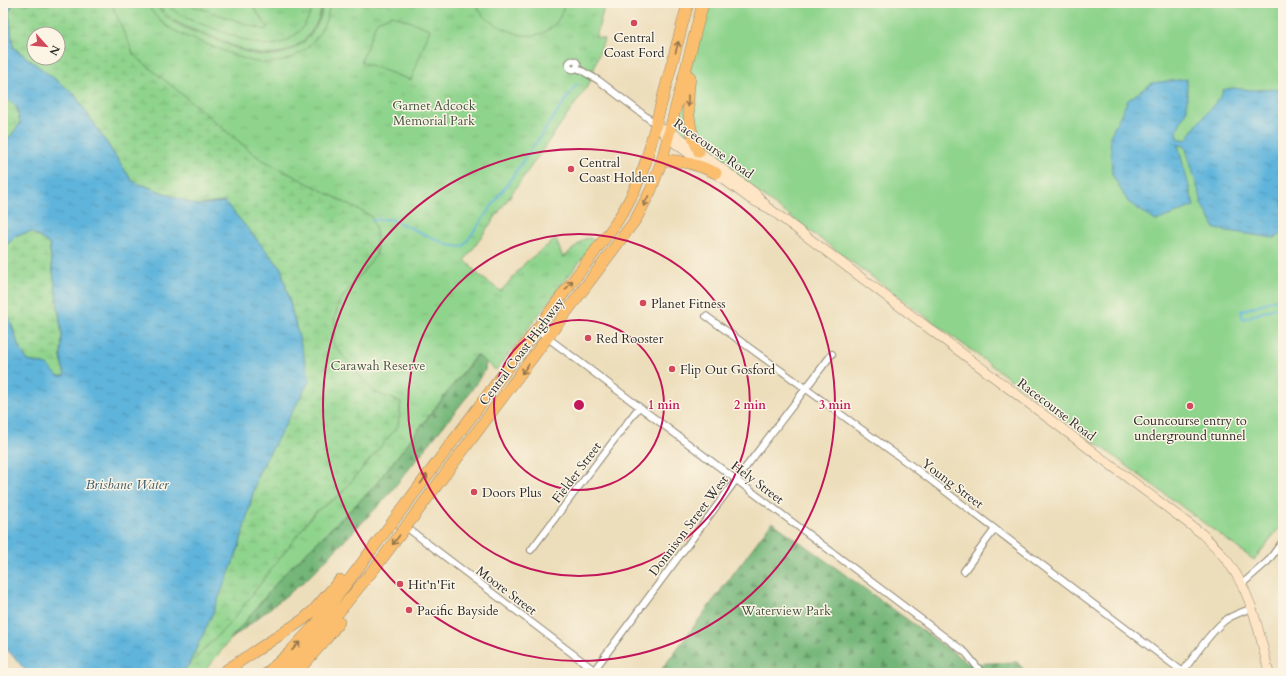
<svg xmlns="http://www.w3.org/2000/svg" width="1286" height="676" font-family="Cardo,serif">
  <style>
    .grass { fill: url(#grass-tufts); stroke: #5d805c; fill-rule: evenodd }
    .forest { fill: url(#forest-firs); stroke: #4f7052 }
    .wetland { fill: url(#wetland-marsh); stroke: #5d805c; fill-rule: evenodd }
    .pitch { fill: #8fd48d; stroke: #5d805c }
    .water { fill: url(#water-ripples); stroke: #457083 }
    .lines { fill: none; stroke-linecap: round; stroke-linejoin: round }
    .stream { stroke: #5fb4db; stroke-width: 2 }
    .minor-casing { stroke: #8c8473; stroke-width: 8 }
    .secondary-casing { stroke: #8c8473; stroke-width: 10 }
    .trunk-casing { stroke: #8c8473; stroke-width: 12 }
    .minor { stroke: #fff; stroke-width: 6 }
    .secondary { stroke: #fde5c5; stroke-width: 9 }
    .trunk { stroke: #fabe6e; stroke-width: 11 }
    .rail-casing { stroke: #2b2b2b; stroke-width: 3.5 }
    .rail { stroke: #fcf5e5; stroke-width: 2; stroke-dasharray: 6; stroke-linecap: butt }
    .oneway { stroke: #92744c }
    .ring { fill: none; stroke: #c2185b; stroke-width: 2 }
    .poi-dot { fill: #d1495b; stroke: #fcf5e5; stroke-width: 1.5 }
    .labels { text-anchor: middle; stroke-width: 3; stroke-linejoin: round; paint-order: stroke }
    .poi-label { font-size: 13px; fill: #2b2b2b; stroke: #fcf5e5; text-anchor: start }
    .park-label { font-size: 13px; fill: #454; stroke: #fcf5e5 }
    .street-label { font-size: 13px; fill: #2b2b2b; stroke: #fcf5e5 }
    .water-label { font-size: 14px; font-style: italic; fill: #3d5b69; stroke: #fcf5e5 }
    .centre { fill: #c2185b; stroke: #fcf5e5; stroke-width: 2 }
    .ring-label { font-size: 12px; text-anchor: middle; font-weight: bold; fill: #c2185b; stroke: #fcf5e5; stroke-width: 3; stroke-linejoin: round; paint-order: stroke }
  </style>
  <defs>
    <pattern id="grass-tufts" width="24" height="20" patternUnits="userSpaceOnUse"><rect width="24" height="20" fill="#8fd48d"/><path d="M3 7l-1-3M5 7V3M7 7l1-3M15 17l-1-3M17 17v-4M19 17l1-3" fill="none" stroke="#7cb67a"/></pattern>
    <pattern id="forest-firs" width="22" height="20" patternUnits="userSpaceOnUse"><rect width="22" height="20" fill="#73b678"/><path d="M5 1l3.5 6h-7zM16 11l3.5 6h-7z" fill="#5f9463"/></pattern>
    <pattern id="wetland-marsh" width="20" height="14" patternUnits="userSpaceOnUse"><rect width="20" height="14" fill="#8fd48d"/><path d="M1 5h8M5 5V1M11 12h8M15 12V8" fill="none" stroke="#7cb67a"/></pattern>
    <pattern id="water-ripples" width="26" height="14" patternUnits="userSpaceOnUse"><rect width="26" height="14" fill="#5fb4db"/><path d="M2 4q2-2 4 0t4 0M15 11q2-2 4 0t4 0" fill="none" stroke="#4f93b2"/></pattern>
  </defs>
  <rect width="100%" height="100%" fill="#fcf5e5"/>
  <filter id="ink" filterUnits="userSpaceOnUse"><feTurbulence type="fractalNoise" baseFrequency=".025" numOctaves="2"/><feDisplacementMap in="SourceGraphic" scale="8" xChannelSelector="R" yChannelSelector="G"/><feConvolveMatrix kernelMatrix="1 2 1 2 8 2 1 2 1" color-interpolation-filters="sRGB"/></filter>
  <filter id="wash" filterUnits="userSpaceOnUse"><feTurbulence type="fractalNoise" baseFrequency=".012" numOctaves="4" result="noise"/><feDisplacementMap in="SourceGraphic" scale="16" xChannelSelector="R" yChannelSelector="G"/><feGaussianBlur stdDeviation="0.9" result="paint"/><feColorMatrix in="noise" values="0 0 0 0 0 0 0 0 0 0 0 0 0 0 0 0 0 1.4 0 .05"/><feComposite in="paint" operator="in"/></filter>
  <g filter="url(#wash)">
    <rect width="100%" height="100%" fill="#eddebb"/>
    <path class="grass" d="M14 3H605L596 37 604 39 589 84 465 260 481 277 501 291 526 262 556 239 563 258 584 239 590 238 595 242 496 370 476 355 372 489 284 574 203 673H181L188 666 309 380 281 268 74 94 13 47ZM34 34H58V58H34Z"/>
    <path class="forest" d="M477 355 486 362 485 370 466 398 384 500 307 579 230 640 284 574 372 489Z
      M772 522 969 664 1017 662 1027 673H659Z"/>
    <path class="wetland" d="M14 3H111L134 55 259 158 371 216 377 234 376 255 339 302 335 318 333 344 374 392 401 402 398 426 340 495 315 512 232 621 188 666 229 573 239 547 258 474 309 380 281 268 225 202 196 205 132 181 74 94 13 47 9 12ZM34 34H58V58H34Z
      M3 96 17 107 20 124 3 145Z
      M32 232 49 244 62 335 61 358 65 376H58L47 365 28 361 19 347 9 317 3 309V248L17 235Z"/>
    <path class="pitch" d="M147 3H155C167 24 190 30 211 38 227 44 244 53 260 55 292 59 321 35 323 3H330C326 39 295 69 256 62 241 59 225 51 211 46 185 36 160 29 147 3Z
      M157 3H167C178 18 198 22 215 29 229 34 244 41 259 44 286 50 309 29 313 3H322C319 33 293 58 261 54 245 52 228 43 213 37 192 29 169 23 157 3Z
      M184 3H254L253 7 268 27 265 30Z
      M476 3H564C562 23 544 39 523 35 517 34 511 31 505 29 492 23 481 18 476 3Z
      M706 3H1283V523L1254 560 675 131Z
      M392 15 430 29 411 80 361 62 377 21Z"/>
    <path class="water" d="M3 3H13L9 12 13 47 74 94 132 181 196 205 225 202 281 268 310 380 258 474 239 547 229 573 208 624 188 666 180 673H28L3 645V309L9 317 19 347 28 361 47 365 58 376H65L61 358 62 335 49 244 32 232 17 235 3 248V145L20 124 17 107 3 96Z
      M1187 79V109L1177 130 1178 138 1186 140 1199 122 1221 96 1223 90 1233 88 1254 90 1283 89V234L1274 238 1215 229 1207 213 1201 204V199L1185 146 1178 145 1194 206 1156 221 1128 202 1112 174 1110 136 1128 100 1152 83Z"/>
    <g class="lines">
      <path class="stream" d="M372 220 391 219 448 245 463 247 577 84
        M1283 297 1241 311 1243 319 1283 305"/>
    </g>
  </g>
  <g filter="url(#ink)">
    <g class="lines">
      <g class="minor-casing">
        <path id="minor" d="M568.5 65a4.5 4.5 0 1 1 9 0a4.5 4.5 0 1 1-9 0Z
          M577 68 598 80 657 125
          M706 316 916 469 1183 672
          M536 329 966 653 982 673
          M406 527 594 670
          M531 550 639 407
          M964 571 995 529
          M1242 584 1268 561 1283 541
          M592 673 736 480 832 354
          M1182 673C1193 658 1212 629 1227 619 1235 614 1244 611 1253 608"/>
      </g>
      <g class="secondary-casing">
        <path id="secondary" d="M657 125 668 138 750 199 770 209 1201 533C1207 539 1214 545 1220 552 1251 587 1259 630 1269 673
          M665 129 682 139 754 192 765 204"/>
      </g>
      <g class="trunk-casing">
        <path id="trunk" d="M690 77C686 103 688 129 699 152
          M662 160C681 160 699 165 716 173
          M222 673 304 619 314 610 340 580
          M267 673 289 653 317 623 614 226C628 205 638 185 646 161L688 3
          M281 673 296 659 324 630 378 564 636 219 651 190 662 160 703 3
          M296 673 326 639 339 622"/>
      </g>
      <use href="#minor" class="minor"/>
      <use href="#secondary" class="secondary"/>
      <use href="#trunk" class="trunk"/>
      <g class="rail-casing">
        <path id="rail" d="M3 667 8 673"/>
      </g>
      <use href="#rail" class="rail"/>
    </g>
    <defs><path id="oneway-shaft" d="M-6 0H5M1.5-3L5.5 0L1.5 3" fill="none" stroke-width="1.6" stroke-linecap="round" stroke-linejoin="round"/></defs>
    <g class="oneway">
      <use href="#oneway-shaft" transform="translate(677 47) rotate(-75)"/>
      <use href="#oneway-shaft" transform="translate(688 101) rotate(89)"/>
      <use href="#oneway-shaft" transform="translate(646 201) rotate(116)"/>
      <use href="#oneway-shaft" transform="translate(569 285) rotate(-53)"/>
      <use href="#oneway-shaft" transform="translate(525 369) rotate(127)"/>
      <use href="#oneway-shaft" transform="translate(424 479) rotate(-53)"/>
      <use href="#oneway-shaft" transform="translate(396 540) rotate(127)"/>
      <use href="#oneway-shaft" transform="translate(296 646) rotate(-47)"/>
    </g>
  </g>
  <g class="ring">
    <circle cx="579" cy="405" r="85"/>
    <circle cx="579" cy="405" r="171"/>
    <circle cx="579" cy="405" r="256"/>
  </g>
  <g class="poi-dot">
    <circle cx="634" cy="23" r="4"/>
    <circle cx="571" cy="169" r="4"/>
    <circle cx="643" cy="303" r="4"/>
    <circle cx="588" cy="338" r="4"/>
    <circle cx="672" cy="369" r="4"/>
    <circle cx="1190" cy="406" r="4"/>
    <circle cx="474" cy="492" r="4"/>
    <circle cx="400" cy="584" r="4"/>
    <circle cx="409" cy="610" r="4"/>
  </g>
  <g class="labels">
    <g class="poi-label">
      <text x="634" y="42" text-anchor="middle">Central<tspan x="634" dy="15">Coast Ford</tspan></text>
      <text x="579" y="167">Central<tspan x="579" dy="15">Coast Holden</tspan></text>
      <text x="651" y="308">Planet Fitness</text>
      <text x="596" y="343">Red Rooster</text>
      <text x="680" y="374">Flip Out Gosford</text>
      <text x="1190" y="425" text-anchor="middle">Councourse entry to<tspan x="1190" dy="15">underground tunnel</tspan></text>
      <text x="482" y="497">Doors Plus</text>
      <text x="408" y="589">Hit'n'Fit</text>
      <text x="417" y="615">Pacific Bayside</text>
    </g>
    <g class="park-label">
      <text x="434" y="110">Garnet Adcock<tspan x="434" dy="15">Memorial Park</tspan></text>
      <text x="378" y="370">Carawah Reserve</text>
      <text x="786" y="615">Waterview Park</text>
    </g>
    <g class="street-label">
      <text transform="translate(714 148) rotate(35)" y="5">Racecourse Road</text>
      <text transform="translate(521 351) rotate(-53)" y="5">Central Coast Highway</text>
      <text transform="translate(1057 409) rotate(37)" y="5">Racecourse Road</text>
      <text transform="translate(576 472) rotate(-53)" y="5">Fielder Street</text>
      <text transform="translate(758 482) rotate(37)" y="5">Hely Street</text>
      <text transform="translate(953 483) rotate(37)" y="5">Young Street</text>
      <text transform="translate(688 525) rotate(-53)" y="5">Donnison Street West</text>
      <text transform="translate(507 590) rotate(37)" y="5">Moore Street</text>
    </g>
    <g class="water-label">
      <text x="127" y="489">Brisbane Water</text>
    </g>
  </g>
  <circle cx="579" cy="405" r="6" class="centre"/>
  <g class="ring-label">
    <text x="664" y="409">1 min</text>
    <text x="750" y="409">2 min</text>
    <text x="835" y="409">3 min</text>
  </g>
  <rect width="1286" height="676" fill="none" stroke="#fcf5e5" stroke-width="16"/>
  <g transform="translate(46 46) rotate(117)"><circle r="19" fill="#fcf5e5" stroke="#a8a49b"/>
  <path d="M0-3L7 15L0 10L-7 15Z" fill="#d1495b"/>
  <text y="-6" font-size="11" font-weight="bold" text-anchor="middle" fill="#2b2b2b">N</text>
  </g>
</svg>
